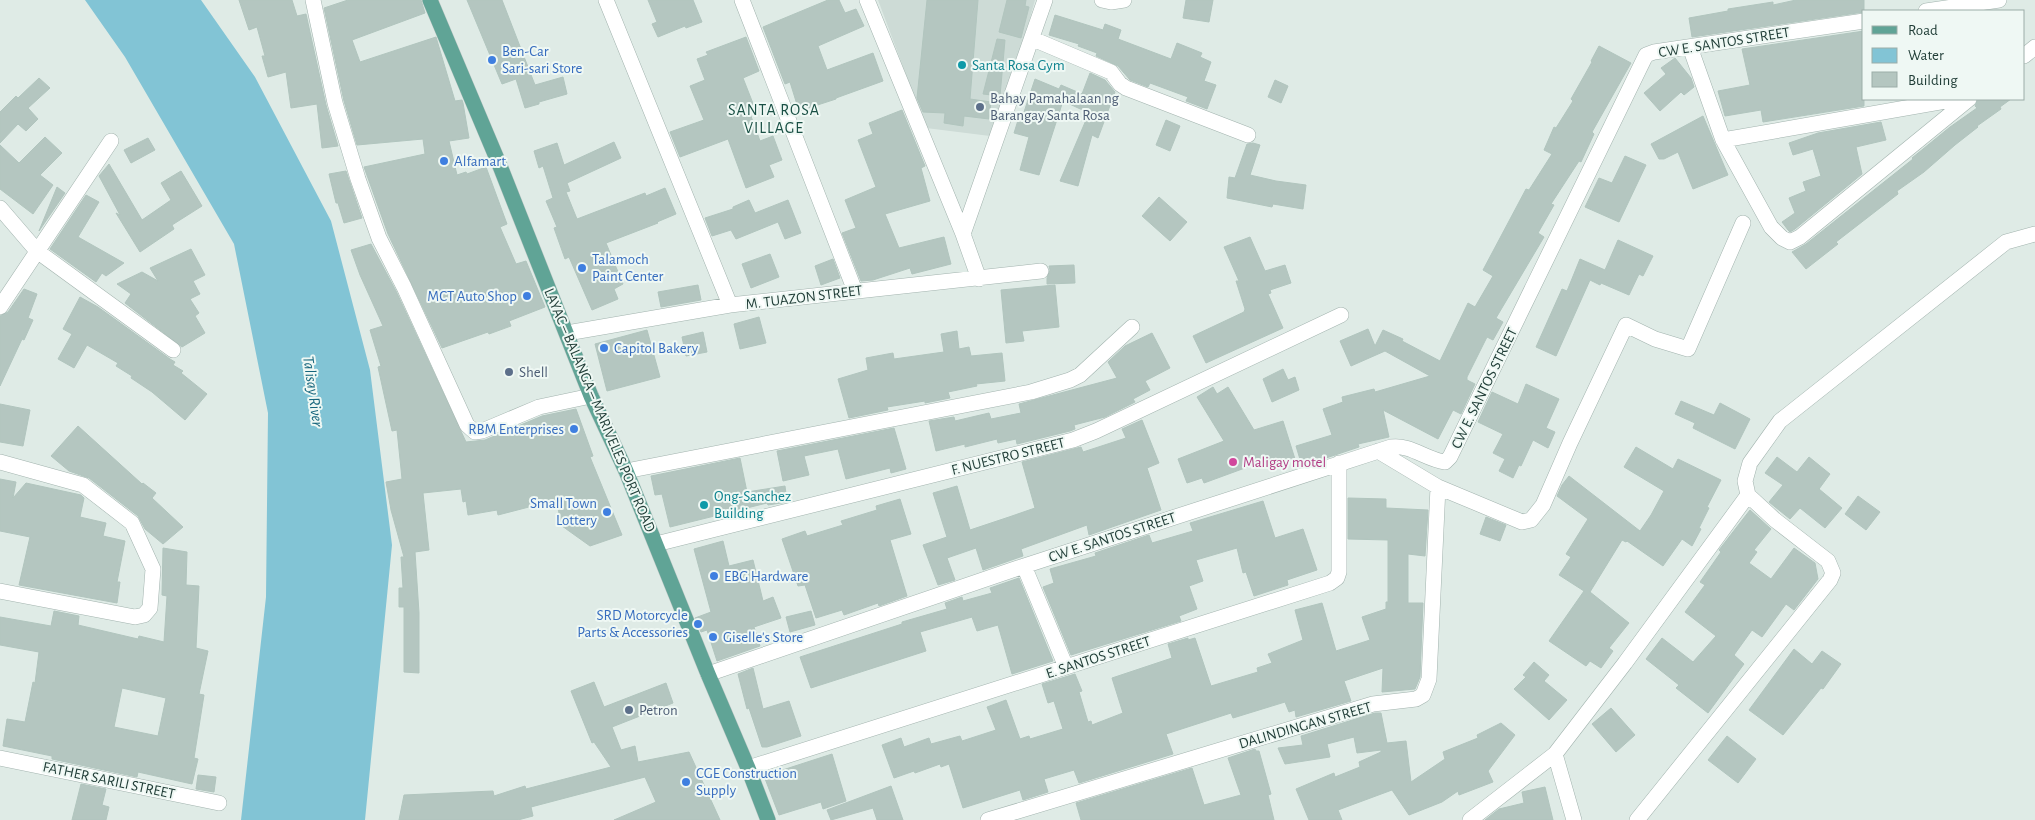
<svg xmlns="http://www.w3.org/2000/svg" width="2035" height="820" font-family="'Alegreya Sans',sans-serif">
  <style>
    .built { fill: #cddbd6 }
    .water { fill: #82c4d5 }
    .building { fill: #b4c6c0; stroke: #b1c5be; fill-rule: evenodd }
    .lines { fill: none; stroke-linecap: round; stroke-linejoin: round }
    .minor-casing { stroke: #a2b3ae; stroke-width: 16 }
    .major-casing { stroke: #c0c8c7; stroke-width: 16 }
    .minor { stroke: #fff; stroke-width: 15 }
    .major { stroke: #60a496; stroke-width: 15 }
    .shop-dot { fill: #3f7fe0; stroke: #eff8f4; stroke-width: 2 }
    .culture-dot { fill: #0f9aa8; stroke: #eff8f4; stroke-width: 2 }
    .service-dot { fill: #5c6f8a; stroke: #eff8f4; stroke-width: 2 }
    .hotel-dot { fill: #d1479c; stroke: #eff8f4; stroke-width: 2 }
    .labels { text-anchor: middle; stroke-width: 4; stroke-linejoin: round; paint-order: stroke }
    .street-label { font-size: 15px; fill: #1f3c36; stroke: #eff8f4 }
    .shop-label { font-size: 15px; fill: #366cbe; stroke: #eff8f4; text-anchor: start }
    .culture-label { font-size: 15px; fill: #0d838f; stroke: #eff8f4; text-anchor: start }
    .service-label { font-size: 15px; fill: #4e5e75; stroke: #eff8f4; text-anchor: start }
    .hotel-label { font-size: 15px; fill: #b23c85; stroke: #eff8f4; text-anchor: start }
    .neighbourhood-label { font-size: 16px; letter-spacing: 1px; fill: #1a5045; stroke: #eff8f4 }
    .water-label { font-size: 16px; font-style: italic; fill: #15657c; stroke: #eff8f4 }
  </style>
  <rect width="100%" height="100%" fill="#dfebe6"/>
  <path class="built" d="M878 0H1035L1023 43 990 136 926 128Z"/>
  <path class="water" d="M85 0H201L255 77 331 221 370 370 392 545 365 820H241L266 597 268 413 234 244 125 57Z"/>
  <path class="building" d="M239 0H292L297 16 306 14 326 105 338 146 322 148 317 104 291 108 286 72 268 77 262 56H265L257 27 249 30Z
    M348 0H421L425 13 352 40 360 62 436 37 455 101 462 100 463 103 469 138 449 141 457 175 466 172 467 174 486 167 507 224 500 227 516 264 526 261 545 307 509 321 511 326 489 334 488 332 442 348 388 234 364 167 425 154 423 139 357 145 344 101 324 8Z
    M467 0H502L535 85 563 77 567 94 539 102V104L525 108 516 79 502 84Z
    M648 0H693L702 22 686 28 685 26 658 37 652 24 657 22Z
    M828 0H839L845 13 856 9 864 26 818 46 827 70 873 53 883 81 836 98V99L799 111 790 82 785 84 763 27Z
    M927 0H978L970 99 991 102 989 119 964 116 963 126 944 123 945 113 923 112 917 98Z
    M1007 0H1026L1025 6 1029 7 1021 38 999 32Z
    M1186 0H1213L1209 22 1183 18Z
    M1796 0H1864V12L1692 37 1689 18 1728 11V9L1773 2V5Z
    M1055 15 1103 30 1105 24 1121 30 1118 39 1171 59 1177 43 1202 53 1200 57 1211 62 1204 81 1216 85 1207 109 1186 101 1188 97 1150 83 1148 87 1130 80 1118 66 1096 56 1097 53 1078 46 1079 44 1049 35Z
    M1864 31V106L1763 122 1761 110 1725 116 1718 91 1750 85 1742 49Z
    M746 37 759 71 743 78 754 106 748 108 760 141 773 136 782 160 769 165 774 177 746 188 728 139 680 157 670 132 704 120 690 86 705 80 697 59 708 55 706 52Z
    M997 39 1005 40 1000 96 983 94Z
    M1599 46 1631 63 1592 132 1594 134 1581 162 1579 161 1551 204 1554 205 1538 233 1544 237 1496 318 1503 322 1493 340 1487 337 1467 377V380L1475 384 1461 414 1453 410 1438 439 1383 410 1389 437 1358 444 1359 447 1302 466 1296 446 1332 435 1323 409 1343 402 1342 397 1374 389 1375 392 1430 376 1385 351 1351 366 1340 341 1368 329 1375 346 1383 330 1403 339 1402 341 1440 361 1468 303 1475 307 1493 276 1483 270 1526 189 1529 190 1552 154 1544 150 1554 127 1556 128 1573 101 1571 99 1592 62 1591 61Z
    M1675 58 1691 78 1694 87 1684 95 1681 92 1660 111 1644 93 1666 74 1661 68Z
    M1090 73 1105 80 1115 92 1098 138 1092 135 1078 186 1060 181 1089 113 1063 101 1039 175 1020 170 1029 137 1014 133 1020 114 1023 115 1035 79 1059 89 1061 85 1082 94Z
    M39 78 50 88 28 108 38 119 26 131 18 124 0 143V112L16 96 18 98Z
    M1275 80 1288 86 1281 103 1268 97Z
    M1978 99H2011L2000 107 2001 109 1977 126 1978 127 1955 145 1924 172 1897 191 1898 194 1836 242 1838 244 1806 269 1792 252 1806 244 1913 159 1912 158 1950 127 1977 108 1975 106Z
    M902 110 925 166 921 168 930 201 885 214 899 248 944 237 951 264 912 274 910 268 873 280 861 281 842 233 856 228 845 200 876 187 858 140 873 134 869 123Z
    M1703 116 1728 175 1693 189 1678 152 1664 159H1659L1651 144Z
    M1166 120 1180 126 1170 151 1156 145Z
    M1881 122 1886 140 1856 147 1862 174 1795 229 1790 232 1788 230 1782 222 1795 213 1789 198 1806 191 1803 182 1821 176 1813 149 1793 155 1789 143 1818 133Z
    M45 137 62 153 40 175 53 185 33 214 0 189V145L19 163Z
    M148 138 155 150 131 163 124 150Z
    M614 142 621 158 567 183 570 191 566 192 577 219 645 193 646 196 665 188 676 214 657 222 658 223 606 243 623 284 614 289 618 299 592 310 569 257 565 259 554 228 557 227 546 201 553 198 543 166 539 168 534 151 557 143 564 165Z
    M1253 143 1260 145 1250 175 1276 181 1306 185 1303 209 1273 204 1272 207 1227 198 1229 177 1235 178 1247 144Z
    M1625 156 1646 165 1619 222 1585 207 1599 178 1612 183Z
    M109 164 142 220 171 200 161 183 181 171 202 206 172 225 174 229 140 252 116 213 120 215 99 176Z
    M346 171 362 218 344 223 338 203H336L329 174Z
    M57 187 65 193 39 231Z
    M86 195 99 202 78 237 124 263 106 276 102 273 96 282 50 249Z
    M1159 197 1187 222 1170 241 1142 216Z
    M749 200 755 213 788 200 801 233 785 239 778 222 736 239 731 230 712 236 705 218 733 209V207Z
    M1250 237 1265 271 1285 265 1291 283 1270 290 1271 293 1268 294 1283 328 1206 363 1193 336 1244 312 1245 309 1236 281H1239L1224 247Z
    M1618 240 1653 256 1643 276 1639 274 1629 295 1601 283 1600 285 1590 280 1556 356 1536 347 1562 289 1567 291 1580 259 1605 270Z
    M371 244 396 291 466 442 485 440 542 416 576 409 593 456 590 457 622 535 590 546 562 526 556 500 498 515 497 510 468 515 466 501 463 502 461 489 423 493 429 550 415 552 419 613V673L404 672V607H399V588H403L401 557H404L391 510 386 482 402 479 401 469 397 430 392 431 378 367 381 366 370 330 383 326 360 275 351 250Z
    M191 249 205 275 193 281 200 294 190 299 199 313 195 316 205 333 182 347 125 303 131 294 117 284 142 272 158 281 150 268Z
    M770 254 779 277 751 288 742 264Z
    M833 259 840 278 821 285 815 266Z
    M1074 265 1075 283 1047 284V278L1050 270 1049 266Z
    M698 285 701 300 661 307 658 292Z
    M1055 285 1059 327 1022 331 1024 341 1006 343 1001 290Z
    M24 289 37 294 28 318 33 320 24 340 22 339 0 386V316L8 312Z
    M80 297 98 307 170 359 175 362 173 365 183 371 181 373 207 394 185 420 152 392 131 378 132 376 116 366 118 363 87 345 74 368 58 359 72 334 63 329Z
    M759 317 766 343 740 349 734 324Z
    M647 330 660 377 607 391 595 344Z
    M957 331 959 349 969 347 971 356 1002 353 1005 381 976 384 977 386 948 392 950 398 925 403V401L887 407 888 410 849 418 838 379 868 370 866 358 893 353 894 359 944 352 941 334Z
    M703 332 707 352 686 356 682 337Z
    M1152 333 1170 368 1145 381 1150 390 1133 399 1135 402 1105 417 1074 425 1075 429 1070 431 1017 444 1016 439 998 443 997 439 965 447V444L936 451 929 421 954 417 955 421 989 413 991 419 1021 413 1019 404 1117 378 1108 362 1125 346Z
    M1283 369 1288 380 1295 377 1299 390 1272 402 1263 379Z
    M1526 384 1559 399 1546 428 1555 432 1548 448 1533 440 1521 466 1519 465 1513 478 1499 471 1505 459 1493 453 1503 434 1478 422 1492 392 1518 404Z
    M1213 387 1217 394 1228 387 1254 430 1283 421 1295 459 1266 468 1264 461 1204 483 1202 478 1187 483 1178 459 1224 441 1197 397Z
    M1681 401 1714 415 1720 403 1750 419 1735 449 1693 428 1695 423 1675 414Z
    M0 404 30 410 23 446 0 442Z
    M1142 420 1159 463 1147 468 1161 510 1089 535 1087 525 1021 549 1023 556 983 570 976 548 947 558 955 580 938 585 923 545 947 537 933 493 957 486 970 530 1009 517 1035 508 1022 462 1081 447 1083 452 1126 438 1122 429Z
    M78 426 142 484 143 483 156 493 152 498 183 527 163 544 145 529 138 516 89 478 69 471 51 456Z
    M894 428 906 469 891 473 890 468 846 479 838 449 804 456 809 475 783 481 777 451Z
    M1636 447 1673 469 1678 459 1721 480 1707 507 1709 508 1699 528 1701 529 1692 546 1682 539 1663 566 1627 541 1626 542 1622 540 1590 592 1629 623 1609 648 1613 651 1601 668 1590 661 1586 666 1549 641 1584 591 1559 575 1571 557 1566 554 1588 519 1557 496 1562 485 1569 476 1640 531 1651 515 1664 491 1624 467Z
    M1777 457 1797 472 1809 457 1830 474 1819 489 1842 508 1825 528 1800 508 1790 519 1769 502 1783 485 1765 473Z
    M740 458 747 492 785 486 787 502 768 505 767 503 670 527 662 494 655 495 651 476Z
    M0 479 16 482 13 498 26 483 81 495 84 498 80 517 106 523 103 536 125 541 117 582H120L117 603 19 585 30 537 0 531Z
    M1858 496 1880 512 1866 530 1845 514Z
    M1348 498 1386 499V508L1428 510 1425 556 1408 554V603H1423L1420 677 1415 689 1382 692 1383 668 1344 681 1351 701 1296 717 1295 710 1289 712 1285 702 1233 718 1231 713 1166 734 1173 754 1079 783 1074 770 1044 779 1048 792 1023 800 1020 790 963 808 949 764 941 767 940 764 915 773 914 771 894 778 882 745 901 738 904 747 929 738 931 744 960 736 962 741 996 730 987 707 1006 700 1020 739 1029 736 1030 739 1063 729 1054 701 1048 703 1042 684 1075 674 1082 691 1079 692 1088 722 1091 721 1092 725 1123 713 1112 678 1172 658 1168 644 1188 638V640L1195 638 1211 686 1258 672 1257 668 1272 663 1268 654 1303 640 1295 610 1322 603 1336 651 1370 640 1362 617 1386 609V602H1388V540L1348 539Z
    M900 499 911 534 890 540 907 596 879 606 878 603 844 615 842 610 816 618 805 585 798 586 782 539 805 531 807 536 843 525 841 521 877 510 876 506Z
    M1263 501 1275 538 1303 529 1317 570 1287 580 1288 585 1254 596 1246 572 1243 573 1237 548 1196 560 1203 581 1189 586 1197 609 1179 616 1181 621 1071 655 1043 587 1054 583 1050 569 1096 556 1095 553 1149 535 1152 543 1193 531 1190 523Z
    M1750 510 1771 529 1754 550 1757 552 1749 563 1771 579 1794 548 1815 563 1818 579 1794 610 1786 604 1762 637 1752 630 1734 655 1744 664 1708 713 1676 688 1679 685 1646 659 1662 638 1693 662 1716 636 1685 612 1705 585 1700 582 1721 552 1719 550Z
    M1486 517 1506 525 1500 541 1480 534Z
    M723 541 729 566 753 560 763 601 773 597 781 618 754 627 760 646 717 661 707 630 701 632 695 618 711 612 694 549Z
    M163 548 187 552 186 585 199 586 196 648 208 651 199 694 204 695 194 758 198 759 192 784 138 772 137 777 52 759V756L3 746 7 719 25 722 33 682 35 683 39 652 0 645V617L51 626 54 611 79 616 78 625 138 639 139 636 164 642 167 596 162 595ZM122 688 166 698 158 736 114 727Z
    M1019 578 1053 661 1012 674 998 625 977 631 972 617 920 632 926 651 811 688 800 657 902 624V622L947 609 945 603 962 597 963 601 992 593 990 588Z
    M811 611 815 625 790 632 786 617Z
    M1794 649 1812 664 1822 651 1841 664 1823 689 1821 688 1783 735 1749 710Z
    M1534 662 1549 675 1544 681 1567 700 1549 720 1514 689 1526 677 1523 675Z
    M753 668 763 709 789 701 801 736 767 747H762L749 708 747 709 738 674Z
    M594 682 604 707 666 683 673 703 612 727 621 750 635 746 638 762 689 752 720 820H614L656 802 645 777 531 807 533 816 518 820H399L404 795 493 791 494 796 525 786 526 789 611 767 594 742 592 743 571 691Z
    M1611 708 1635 735 1616 752 1592 724Z
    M1375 713H1381L1387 743 1406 741 1411 782 1445 759 1443 752 1478 738 1477 735 1501 723 1515 735 1488 771 1493 782 1459 795 1458 791 1442 802 1409 815 1392 790 1338 810 1342 820H1309L1296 789 1334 773 1335 777 1360 767 1359 762 1381 752V750L1357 753 1354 737 1327 744 1330 757 1285 764 1278 748 1303 745 1301 736Z
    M1727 736 1756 759 1738 783 1708 760Z
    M1255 749 1256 751H1259L1271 794 1268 795 1274 820H1081L1076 803 1192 768 1204 805 1241 795 1228 758Z
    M832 754 846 801 823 809 821 802 779 815 764 776Z
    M198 775 216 777 214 792 196 789Z
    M81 784 106 789 102 805 109 807 106 820H72Z
    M891 786 903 820H877L873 808 831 820 827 810Z
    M1545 787 1553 820H1485L1499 809 1524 803 1522 792Z"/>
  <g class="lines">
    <g class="minor-casing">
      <path id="minor" d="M313 0 335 103 358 179 379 238 404 287 467 425 475 432 482 431 539 407 591 396
        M606 0 730 305
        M742 0 855 291
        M867 0 963 234 979 279
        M1102 0 1111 2 1124 0
        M1926 11 1999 0
        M1033 39 1111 72 1120 84 1126 88 1248 135
        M1690 47 1723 140 1771 227 1782 238 1790 242 1800 237 1969 99
        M2024 56 2035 47
        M1723 140 1957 99
        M0 208 37 251 173 350
        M963 234 1045 0
        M0 307 111 141
        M567 333 730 305 1041 271
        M1378 451 1438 487 1522 522 1531 520 1543 505 1570 443 1626 325 1655 339 1688 349 1743 223
        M0 462 83 485 132 523 153 569 150 608 144 615 135 617 0 591
        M626 471 1031 392 1070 380 1080 375 1132 327
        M1748 495 1745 481 1750 463 1780 421 2006 242 2035 234
        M656 544 1073 440 1096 431 1341 315
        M1024 566 1066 667
        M708 674 1024 566 1391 447C1410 444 1427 460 1445 462L1450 457 1646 55 1654 52 1864 21
        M1555 754 1574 820
        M0 758 219 803
        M748 768 1330 583 1337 578 1339 572V463
        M988 820 1373 704 1416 699 1423 695 1429 679 1438 487
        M1470 820 1555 754 1625 663 1748 495 1775 520 1828 561 1833 573 1830 580 1637 820"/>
    </g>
    <g class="major-casing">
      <path id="major" d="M430 0 500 166 591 396 626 471 708 674 748 768 768 820"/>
    </g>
    <use href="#minor" class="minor"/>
    <use href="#major" class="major"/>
  </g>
  <g class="shop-dot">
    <circle cx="492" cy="60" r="5"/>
    <circle cx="444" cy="161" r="5"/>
    <circle cx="582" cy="268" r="5"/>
    <circle cx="527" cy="296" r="5"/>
    <circle cx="604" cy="348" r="5"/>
    <circle cx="574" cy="429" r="5"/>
    <circle cx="607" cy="512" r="5"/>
    <circle cx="714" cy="576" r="5"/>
    <circle cx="698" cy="624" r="5"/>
    <circle cx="713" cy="637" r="5"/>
    <circle cx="686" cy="782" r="5"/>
  </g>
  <g class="culture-dot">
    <circle cx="962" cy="65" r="5"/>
    <circle cx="704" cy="505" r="5"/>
  </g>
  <g class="service-dot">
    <circle cx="980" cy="107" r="5"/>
    <circle cx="509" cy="372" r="5"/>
    <circle cx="629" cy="710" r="5"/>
  </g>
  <circle class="hotel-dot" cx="1233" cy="462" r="5"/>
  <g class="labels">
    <g class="street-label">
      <text transform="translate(1724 42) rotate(-9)" y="5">CW E. SANTOS STREET</text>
      <text transform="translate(804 297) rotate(-7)" y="5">M. TUAZON STREET</text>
      <text transform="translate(1484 388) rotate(-64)" y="5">CW E. SANTOS STREET</text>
      <text transform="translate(600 410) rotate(67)" y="5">LAYAC – BALANGA – MARIVELES PORT ROAD</text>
      <text transform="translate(1008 456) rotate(-14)" y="5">F. NUESTRO STREET</text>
      <text transform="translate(1112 537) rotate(-18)" y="5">CW E. SANTOS STREET</text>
      <text transform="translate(1098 657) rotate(-18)" y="5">E. SANTOS STREET</text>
      <text transform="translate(1305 725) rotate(-16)" y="5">DALINDINGAN STREET</text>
      <text transform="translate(109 780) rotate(12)" y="5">FATHER SARILI STREET</text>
    </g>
    <g class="shop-label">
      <text x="502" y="56">Ben-Car<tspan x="502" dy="17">Sari-sari Store</tspan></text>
      <text x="454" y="166">Alfamart</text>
      <text x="592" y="264">Talamoch<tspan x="592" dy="17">Paint Center</tspan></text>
      <text x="517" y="301" text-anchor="end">MCT Auto Shop</text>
      <text x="614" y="353">Capitol Bakery</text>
      <text x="564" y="434" text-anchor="end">RBM Enterprises</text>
      <text x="597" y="508" text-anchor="end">Small Town<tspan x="597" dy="17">Lottery</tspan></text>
      <text x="724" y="581">EBG Hardware</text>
      <text x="688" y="620" text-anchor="end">SRD Motorcycle<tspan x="688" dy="17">Parts &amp; Accessories</tspan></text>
      <text x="723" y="642">Giselle's Store</text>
      <text x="696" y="778">CGE Construction<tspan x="696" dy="17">Supply</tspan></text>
    </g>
    <g class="culture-label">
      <text x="972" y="70">Santa Rosa Gym</text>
      <text x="714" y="501">Ong-Sanchez<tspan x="714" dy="17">Building</tspan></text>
    </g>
    <g class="service-label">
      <text x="990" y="103">Bahay Pamahalaan ng<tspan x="990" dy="17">Barangay Santa Rosa</tspan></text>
      <text x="519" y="377">Shell</text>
      <text x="639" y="715">Petron</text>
    </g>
    <g class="hotel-label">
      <text x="1243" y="467">Maligay motel</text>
    </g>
    <g class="neighbourhood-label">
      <text x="774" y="115">SANTA ROSA<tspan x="774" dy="18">VILLAGE</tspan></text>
    </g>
    <g class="water-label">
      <text transform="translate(314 391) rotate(82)" y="6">Talisay River</text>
    </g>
  </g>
  <rect x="1862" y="10" width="162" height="90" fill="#eff8f4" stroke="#9cada8"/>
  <rect x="1872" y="26" width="25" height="8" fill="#60a496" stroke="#9cada8"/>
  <text x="1908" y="35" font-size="15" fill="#1f3c36">Road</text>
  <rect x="1872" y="48" width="25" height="15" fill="#82c4d5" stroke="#9cada8"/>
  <text x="1908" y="60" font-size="15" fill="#1f3c36">Water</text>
  <rect x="1872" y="72" width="25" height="15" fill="#b4c6c0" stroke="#9cada8"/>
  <text x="1908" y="85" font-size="15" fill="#1f3c36">Building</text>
</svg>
